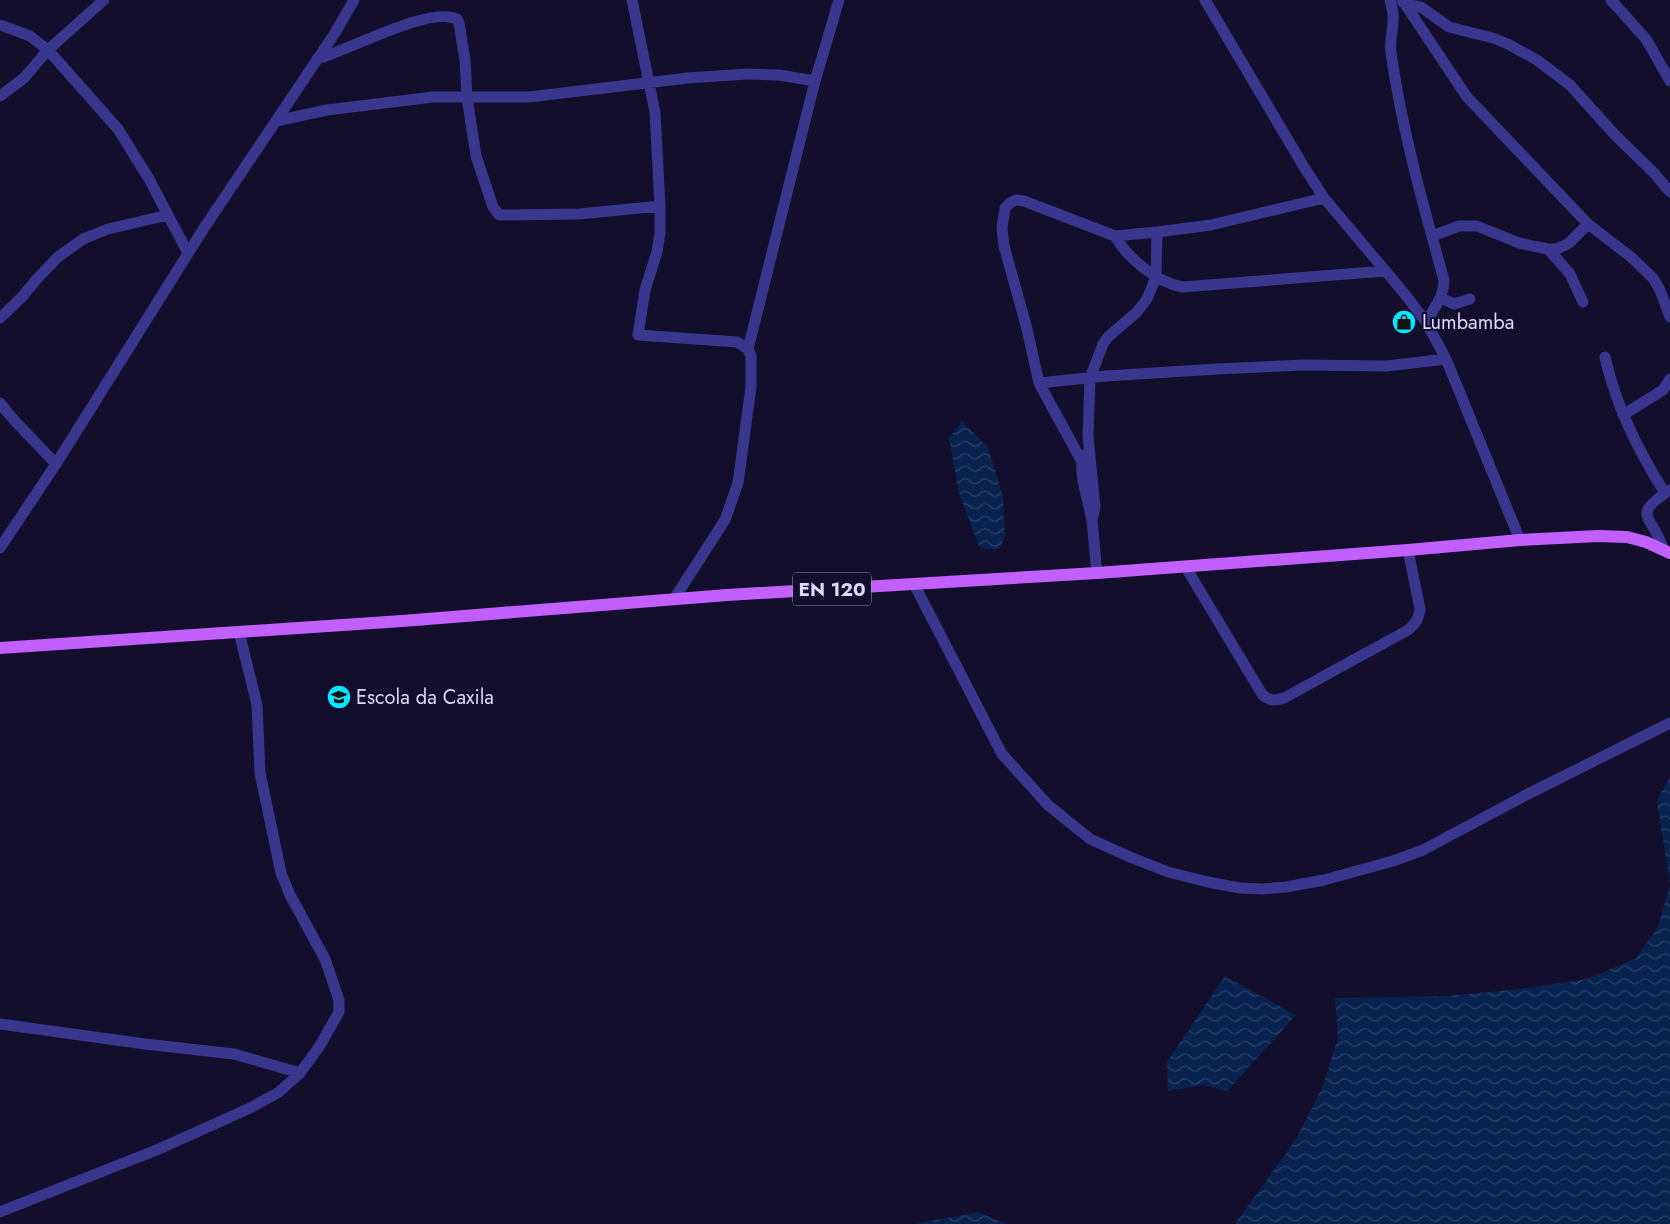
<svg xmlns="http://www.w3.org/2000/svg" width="1670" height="1224" font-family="Jost,sans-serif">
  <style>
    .water { fill: url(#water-waves) }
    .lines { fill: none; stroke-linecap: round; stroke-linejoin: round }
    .minor { stroke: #38368d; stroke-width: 11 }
    .major { stroke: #c25fff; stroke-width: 12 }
    .labels { text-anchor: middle; stroke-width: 4; stroke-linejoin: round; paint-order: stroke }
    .shield { fill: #130e2b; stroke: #a09bbf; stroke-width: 1 }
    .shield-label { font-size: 19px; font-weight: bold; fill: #dcd8ff }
    .poi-label { font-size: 20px; fill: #dcd8ff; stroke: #130e2b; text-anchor: start }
  </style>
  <defs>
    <pattern id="water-waves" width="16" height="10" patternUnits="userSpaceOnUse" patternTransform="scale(1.25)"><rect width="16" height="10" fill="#082350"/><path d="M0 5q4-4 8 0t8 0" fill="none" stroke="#2b426a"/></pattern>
  </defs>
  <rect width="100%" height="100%" fill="#130e2b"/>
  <path class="water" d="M962 421 988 448 1003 497 1005 537 999 549H986L979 546 959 493 949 438Z
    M1670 776V1224H1235L1296 1139 1323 1086 1338 1038 1335 998 1449 996 1528 988 1587 979 1636 958 1658 927 1670 884 1657 801Z
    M1225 976 1296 1015 1227 1091 1203 1085 1168 1091 1167 1062Z
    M978 1212 1006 1224H914Z"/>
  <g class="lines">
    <path class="minor" d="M632 0 655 112 660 206V233L657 252 645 290 638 335 737 342 748 349
      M1205 0 1304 167 1324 198 1404 293 1426 322 1446 359 1520 540
      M1390 0C1391 5 1393 10 1393 15 1394 28 1389 40 1391 53 1402 130 1423 205 1444 280 1444 296 1434 309 1426 322
      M1611 0 1646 39 1670 81
      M1402 1 1405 4 1421 7 1449 27 1493 38 1508 44 1537 60 1570 85 1615 135 1654 173 1670 192
      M1405 4 1467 97 1588 224 1631 257 1653 278 1660 290 1670 317
      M0 25 30 36 48 50 118 129 149 179 188 253
      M317 59C350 50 428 6 457 19L459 23 465 60 467 97 476 156 493 207 499 215 579 214 660 206
      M0 96 24 78 48 50 104 0
      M276 121 327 110 433 97H529L688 78 747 74 779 75 815 81
      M1115 236C1127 258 1157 282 1182 287L1386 271
      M1432 236 1459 226H1477L1519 243 1548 249H1557L1569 243 1588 224
      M1548 249 1570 274 1583 302
      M1441 298 1454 304 1470 299
      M0 318 23 296 35 281 58 257 83 239 108 229 168 215
      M1605 357C1616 406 1638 451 1665 493
      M1039 383 1106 376 1217 369 1304 365 1387 366 1446 359
      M0 403 13 419 56 464
      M1623 415 1663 390 1670 379
      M1083 455C1078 476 1089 500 1092 521 1094 538 1095 556 1097 573
      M1081 460 1039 383 1027 329 1004 246 1002 228 1005 208 1010 203 1016 200 1024 201 1115 236 1157 232 1211 225 1324 198
      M1092 520 1095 507 1088 436 1090 378 1103 344 1108 337 1137 312 1147 299 1156 277 1157 232
      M0 548 56 464 204 228 335 33 354 0
      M1663 549C1653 514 1629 517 1670 490
      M1185 566 1262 694C1269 701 1275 701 1284 698L1408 630C1415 624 1419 619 1420 609L1408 550
      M914 584 1002 754 1048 805 1090 839 1130 857 1168 872 1208 882 1240 888 1262 889 1286 887 1324 880 1393 861 1423 850 1524 796 1670 723
      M674 599 725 520 738 483 751 387V356L748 349 815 81 839 0
      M0 1024 145 1044 234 1054 300 1073
      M0 1212 159 1149 250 1108 279 1092 300 1073 319 1047 339 1012V1000L325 959 290 895 281 873 260 773 257 705 239 632"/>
    <path class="major" d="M0 648 402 621 727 595 1097 573 1408 550 1520 540 1598 536 1627 537 1646 542 1670 553"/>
  </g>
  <defs>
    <g id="shop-disc" transform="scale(1.25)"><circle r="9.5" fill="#04e7ff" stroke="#130e2b"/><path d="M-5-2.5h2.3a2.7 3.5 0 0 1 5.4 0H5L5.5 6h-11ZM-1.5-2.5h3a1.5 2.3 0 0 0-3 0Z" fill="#111"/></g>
    <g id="school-disc" transform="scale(1.25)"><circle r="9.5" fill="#04e7ff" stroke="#130e2b"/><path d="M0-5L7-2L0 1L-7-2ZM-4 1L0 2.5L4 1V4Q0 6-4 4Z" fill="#111"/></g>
  </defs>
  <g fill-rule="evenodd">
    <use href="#shop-disc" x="1404" y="322"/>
    <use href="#school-disc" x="339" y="697"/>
  </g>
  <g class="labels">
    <rect class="shield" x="793" y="572.5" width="78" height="33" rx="4"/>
    <g class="shield-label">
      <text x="832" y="596">EN 120</text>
    </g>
    <g class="poi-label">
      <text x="1422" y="329">Lumbamba</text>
      <text x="356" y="704">Escola da Caxila</text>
    </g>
  </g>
</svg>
